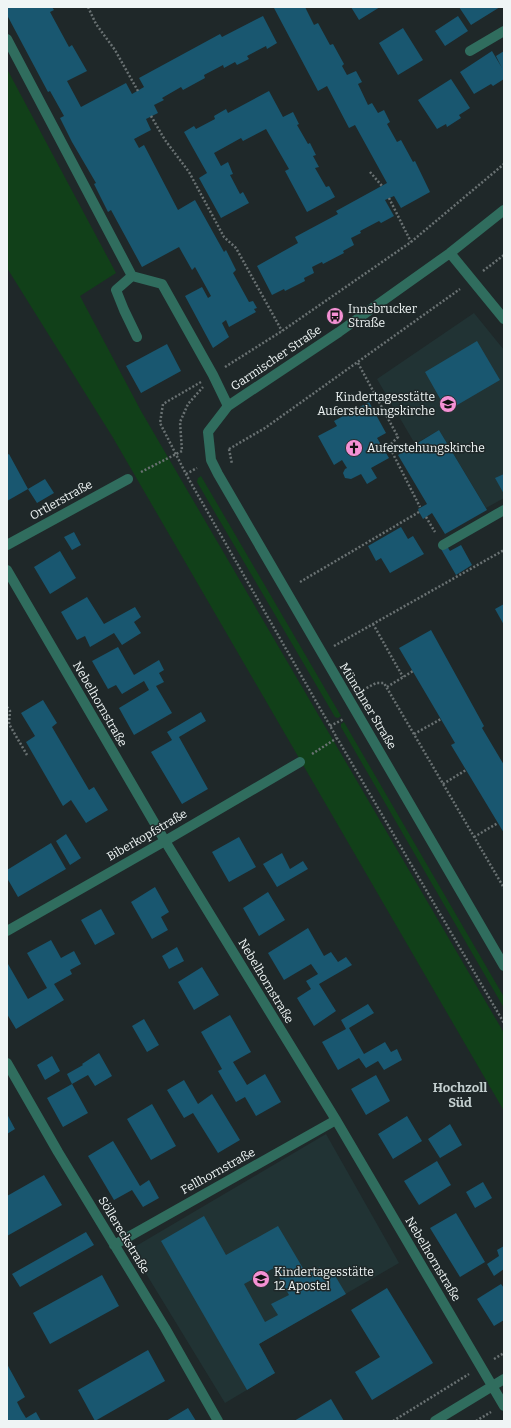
<svg xmlns="http://www.w3.org/2000/svg" width="511" height="1428" font-family="Bitter,serif">
  <style>
    .built { fill: #213334 }
    .green { fill: #114019 }
    .building { fill: #195770; fill-rule: evenodd }
    .lines { fill: none; stroke-linecap: round; stroke-linejoin: round }
    .path { stroke: #6a7273; stroke-width: 2.5; stroke-dasharray: 2 2; stroke-linecap: butt }
    .minor { stroke: #306d5e; stroke-width: 10 }
    .labels { text-anchor: middle; stroke-width: 3; stroke-linejoin: round; paint-order: stroke }
    .poi-label { font-size: 12px; fill: #eff5f5; stroke: #1f2829; text-anchor: start }
    .street-label { font-size: 12px; fill: #eff5f5; stroke: #1f2829 }
    .neighbourhood-label { font-size: 13px; font-weight: bold; fill: #c3cfcf; stroke: #1f2829 }
  </style>
  <rect width="100%" height="100%" fill="#1f2829"/>
  <path class="built" d="M474 313 504 350V498L486 508 439 430 415 444 377 379Z
    M326 1134 399 1263 259 1344 275 1373 225 1403 131 1249Z"/>
  <path class="green" d="M7 69 116 273 80 296 141 411 504 1033V1111L112 436 7 268Z
    M201 476 341 716 338 718 335 717 197 482 198 478Z
    M344 722 504 997V1008L341 727V724Z"/>
  <path class="building" d="M7 7H52L54 10 50 12 69 47 72 45 87 71 67 81 81 107 126 83 132 94 144 87 139 78 220 34 222 37 263 16 277 43 267 49 266 46 247 56 249 59 237 65 235 62 224 68 223 65 204 75 205 78 183 90 181 87 162 98 164 100 154 105 158 113 146 119 151 130 134 139 139 148 144 145 178 210 195 200 224 252 226 250 236 270 233 273 249 302 253 301 257 308 254 309 256 312 229 327 226 320 222 323 229 337 213 348 185 296 202 287 208 298 211 296 195 267 192 270 179 247 142 267 111 210 108 212 94 184 96 183 72 142 60 118 64 116 50 91 48 92 7 15Z
    M276 7H305L314 25 318 23 330 45 333 44 344 64 342 66 347 75 356 71 362 82 358 84 368 105 372 103 378 113 384 110 390 122 387 124 397 142 401 140 413 162 415 161 430 192 401 208 394 196 385 200 394 216 381 223 379 221 360 231 361 233 351 238 354 245 343 251 344 253 323 264 322 262 312 267 314 273 304 278 305 281 285 291 284 289 272 295 257 266 298 243 295 237 338 214 336 211 387 183 355 125 349 128 327 86 318 91 274 8Z
    M351 7H380L359 20Z
    M459 7H500L471 25Z
    M458 16 468 31 445 46 435 31Z
    M403 28 423 60 398 75 379 43Z
    M492 51 502 68 496 56 504 51V79L493 86 491 84 474 94 460 72Z
    M451 79 470 108 459 115 461 118 447 127 446 124 437 129 418 100Z
    M269 91 283 117 293 112 299 124 297 125 308 144 310 143 316 155 313 156 319 167 315 168 326 187 329 186 335 197 307 212 285 171 289 169 266 129 243 141 241 138 214 153 221 166 228 162 233 174 230 175 240 194 243 192 249 203 221 218 199 178 207 173 184 132 194 126 196 129 215 119 214 116 226 109 228 113Z
    M477 341 500 380 447 411 425 372Z
    M167 344 181 371 141 393 126 366Z
    M369 402 386 433 377 438 389 458 371 468 377 478 367 484 361 474 351 479 345 478 343 473 345 469 347 468 342 460 334 465 318 436 337 426 334 421Z
    M439 430 487 510 445 534 432 513 423 519 419 512 418 509 427 504 398 455Z
    M9 454 28 489 7 501V455Z
    M504 474V494L495 478Z
    M45 479 54 493 37 503 28 489Z
    M401 527 408 539 413 536 424 554 390 573 381 558 376 561 368 546Z
    M74 532 81 545 72 550 64 537Z
    M461 545 472 565 456 575 441 549 447 546 450 551Z
    M60 551 76 578 50 594 34 567Z
    M87 597 104 624 135 607 141 617 134 622 141 633 122 645 114 633 90 647 85 636 77 640 61 612Z
    M504 604V625L495 609Z
    M431 630 484 726 482 728 504 765V833L451 745 455 743 399 648Z
    M118 647 134 675 159 660 164 670 159 673 164 682 156 686 172 713 134 735 119 708 149 690 144 681 122 694 116 685 108 689 92 661Z
    M43 700 57 723 52 727 89 790 94 787 108 810 86 823 71 800 63 806 26 742 35 736 21 713Z
    M201 712 206 721 179 737 208 789 182 804 151 752 172 740 167 732Z
    M66 834 81 858 70 865 56 841Z
    M239 837 256 867 229 882 212 852Z
    M51 843 66 869 18 897 7 878V870Z
    M282 853 290 869 303 861 308 869 277 887 263 864Z
    M155 887 169 912 161 917 168 930 152 939 131 902Z
    M268 892 285 920 259 936 243 908Z
    M101 909 115 934 95 945 81 920Z
    M308 928 324 956 331 952 338 962 346 957 352 965 319 984 336 1011 314 1026 297 998 311 989 306 981 318 974 311 964 284 980 268 953Z
    M51 940 61 958 74 951 81 964 70 970 72 974 54 984 64 1000 16 1029 7 1014V965L8 964 28 999 47 988 27 953Z
    M177 947 184 961 169 969 162 956Z
    M202 967 219 995 194 1010 178 982Z
    M368 1004 374 1013 349 1028 364 1054 385 1042 391 1052 397 1049 402 1060 384 1070 378 1061 366 1068 359 1058 338 1070 322 1042 346 1029 341 1020Z
    M230 1015 251 1052 233 1062 247 1085 265 1074 281 1102 256 1116 245 1097 236 1102 218 1071 222 1069 201 1032Z
    M144 1019 159 1045 147 1052 132 1026Z
    M99 1053 112 1076 95 1086 88 1075 72 1084 67 1074 83 1065 82 1064Z
    M52 1056 60 1071 45 1080 37 1065Z
    M376 1075 390 1101 366 1115 351 1089Z
    M184 1080 198 1104 212 1094 240 1140 218 1153 193 1113 184 1118 167 1090Z
    M72 1084 88 1113 63 1127 47 1098Z
    M152 1104 176 1146 151 1160 127 1119Z
    M7 1114 15 1129 7 1134Z
    M407 1116 422 1141 393 1159 378 1134Z
    M450 1124 462 1145 440 1158 428 1139Z
    M113 1141 140 1186 149 1180 159 1198 143 1207 132 1190 114 1200 88 1156Z
    M437 1161 451 1185 419 1205 404 1181Z
    M44 1175 62 1205 7 1236V1196Z
    M483 1182 492 1198 475 1208 466 1192Z
    M456 1213 485 1262 460 1277 430 1228Z
    M204 1216 226 1255 278 1226 307 1275 320 1267 327 1278 334 1274 346 1294 259 1344 275 1373 247 1390 161 1241ZM274 1268 289 1295 271 1304 278 1315 265 1322 244 1284Z
    M86 1232 94 1245 20 1287 12 1274Z
    M504 1246V1269L494 1276 487 1264 499 1256 497 1250Z
    M102 1275 119 1306 50 1344 33 1313Z
    M501 1284 504 1288V1320L494 1326 477 1299Z
    M387 1288 433 1363 372 1400 355 1372 380 1357 351 1310Z
    M148 1350 165 1381 95 1421 78 1390Z
    M7 1364 25 1397 17 1402 21 1410 26 1418 36 1412 41 1421H8Z
    M331 1399 344 1421H294Z
    M188 1408 196 1421H166Z"/>
  <g class="lines">
    <path class="path" d="M88 7 96 24 115 50 138 91
      M151 116 165 140 189 172 224 237 236 248 282 331
      M370 172 382 186
      M389 198 411 242
      M483 271 504 255
      M358 363 398 437 389 446 420 507
      M225 367 282 331 411 242 504 164
      M201 382 163 404 160 423 187 476 337 738 504 1023
      M229 449 232 464
      M229 449 265 428 460 289
      M141 472 182 451 180 422 188 404 203 387
      M186 474 197 468
      M426 517 435 532
      M300 582 419 512
      M373 624 403 677
      M334 646 504 550
      M387 687 413 671
      M363 690 376 683H384L504 888
      M7 707 10 711 9 724 27 755
      M330 726 344 719
      M414 734 441 719
      M312 754 337 738
      M443 784 466 770
      M474 837 498 823
      M494 1359 504 1353
      M393 1421 469 1374
      M476 1421 491 1412"/>
    <path class="minor" d="M7 39 132 276 162 284 213 375 228 406
      M470 51 504 31
      M504 210 450 253 339 332 228 406 208 432 211 460 218 474 504 966
      M450 253 504 319
      M132 276 116 290 124 310 137 337
      M7 545 128 479
      M443 545 504 510
      M7 570 165 841 336 1120 504 1406
      M7 931 165 841 300 762
      M7 1063 58 1152 165 1328 218 1421
      M114 1245 336 1120
      M435 1421 504 1379"/>
  </g>
  <defs>
    <g id="bus-disc" transform="scale(0.9)"><circle r="9.5" fill="#f491d4" stroke="#1f2829"/><path d="M-5-6H5V4H4V6H2V4H-2V6H-4V4H-5ZM-3.5-4V0h7V-4ZM-3.5 1.2v1.5H-2V1.2ZM2 1.2v1.5H3.5V1.2Z" fill="#111"/></g>
    <g id="school-disc" transform="scale(0.9)"><circle r="9.5" fill="#f491d4" stroke="#1f2829"/><path d="M0-5L7-2L0 1L-7-2ZM-4 1L0 2.5L4 1V4Q0 6-4 4Z" fill="#111"/></g>
    <g id="church-disc" transform="scale(0.9)"><circle r="9.5" fill="#f491d4" stroke="#1f2829"/><path d="M-1.2-6h2.4v3.5h3.3v2.4h-3.3V6h-2.4V-.1h-3.3v-2.4h3.3Z" fill="#111"/></g>
  </defs>
  <g fill-rule="evenodd">
    <use href="#bus-disc" x="335" y="316"/>
    <use href="#school-disc" x="448" y="404"/>
    <use href="#church-disc" x="354" y="448"/>
    <use href="#school-disc" x="261" y="1279"/>
  </g>
  <g class="labels">
    <g class="poi-label">
      <text x="348" y="313">Innsbrucker<tspan x="348" dy="14">Straße</tspan></text>
      <text x="435" y="401" text-anchor="end">Kindertagesstätte<tspan x="435" dy="14">Auferstehungskirche</tspan></text>
      <text x="367" y="452">Auferstehungskirche</text>
      <text x="274" y="1276">Kindertagesstätte<tspan x="274" dy="14">12 Apostel</tspan></text>
    </g>
    <g class="street-label">
      <text transform="translate(276 358) rotate(-34)" y="4">Garmischer Straße</text>
      <text transform="translate(61 500) rotate(-29)" y="4">Ortlerstraße</text>
      <text transform="translate(100 704) rotate(60)" y="4">Nebelhornstraße</text>
      <text transform="translate(368 706) rotate(59)" y="4">Münchner Straße</text>
      <text transform="translate(147 835) rotate(-30)" y="4">Biberkopfstraße</text>
      <text transform="translate(266 981) rotate(59)" y="4">Nebelhornstraße</text>
      <text transform="translate(218 1171) rotate(-29)" y="4">Fellhornstraße</text>
      <text transform="translate(124 1235) rotate(59)" y="4">Söllereckstraße</text>
      <text transform="translate(433 1259) rotate(59)" y="4">Nebelhornstraße</text>
    </g>
    <g class="neighbourhood-label">
      <text x="460" y="1092">Hochzoll<tspan x="460" dy="15">Süd</tspan></text>
    </g>
  </g>
  <rect width="511" height="1428" fill="none" stroke="#eff5f5" stroke-width="16"/>
</svg>
